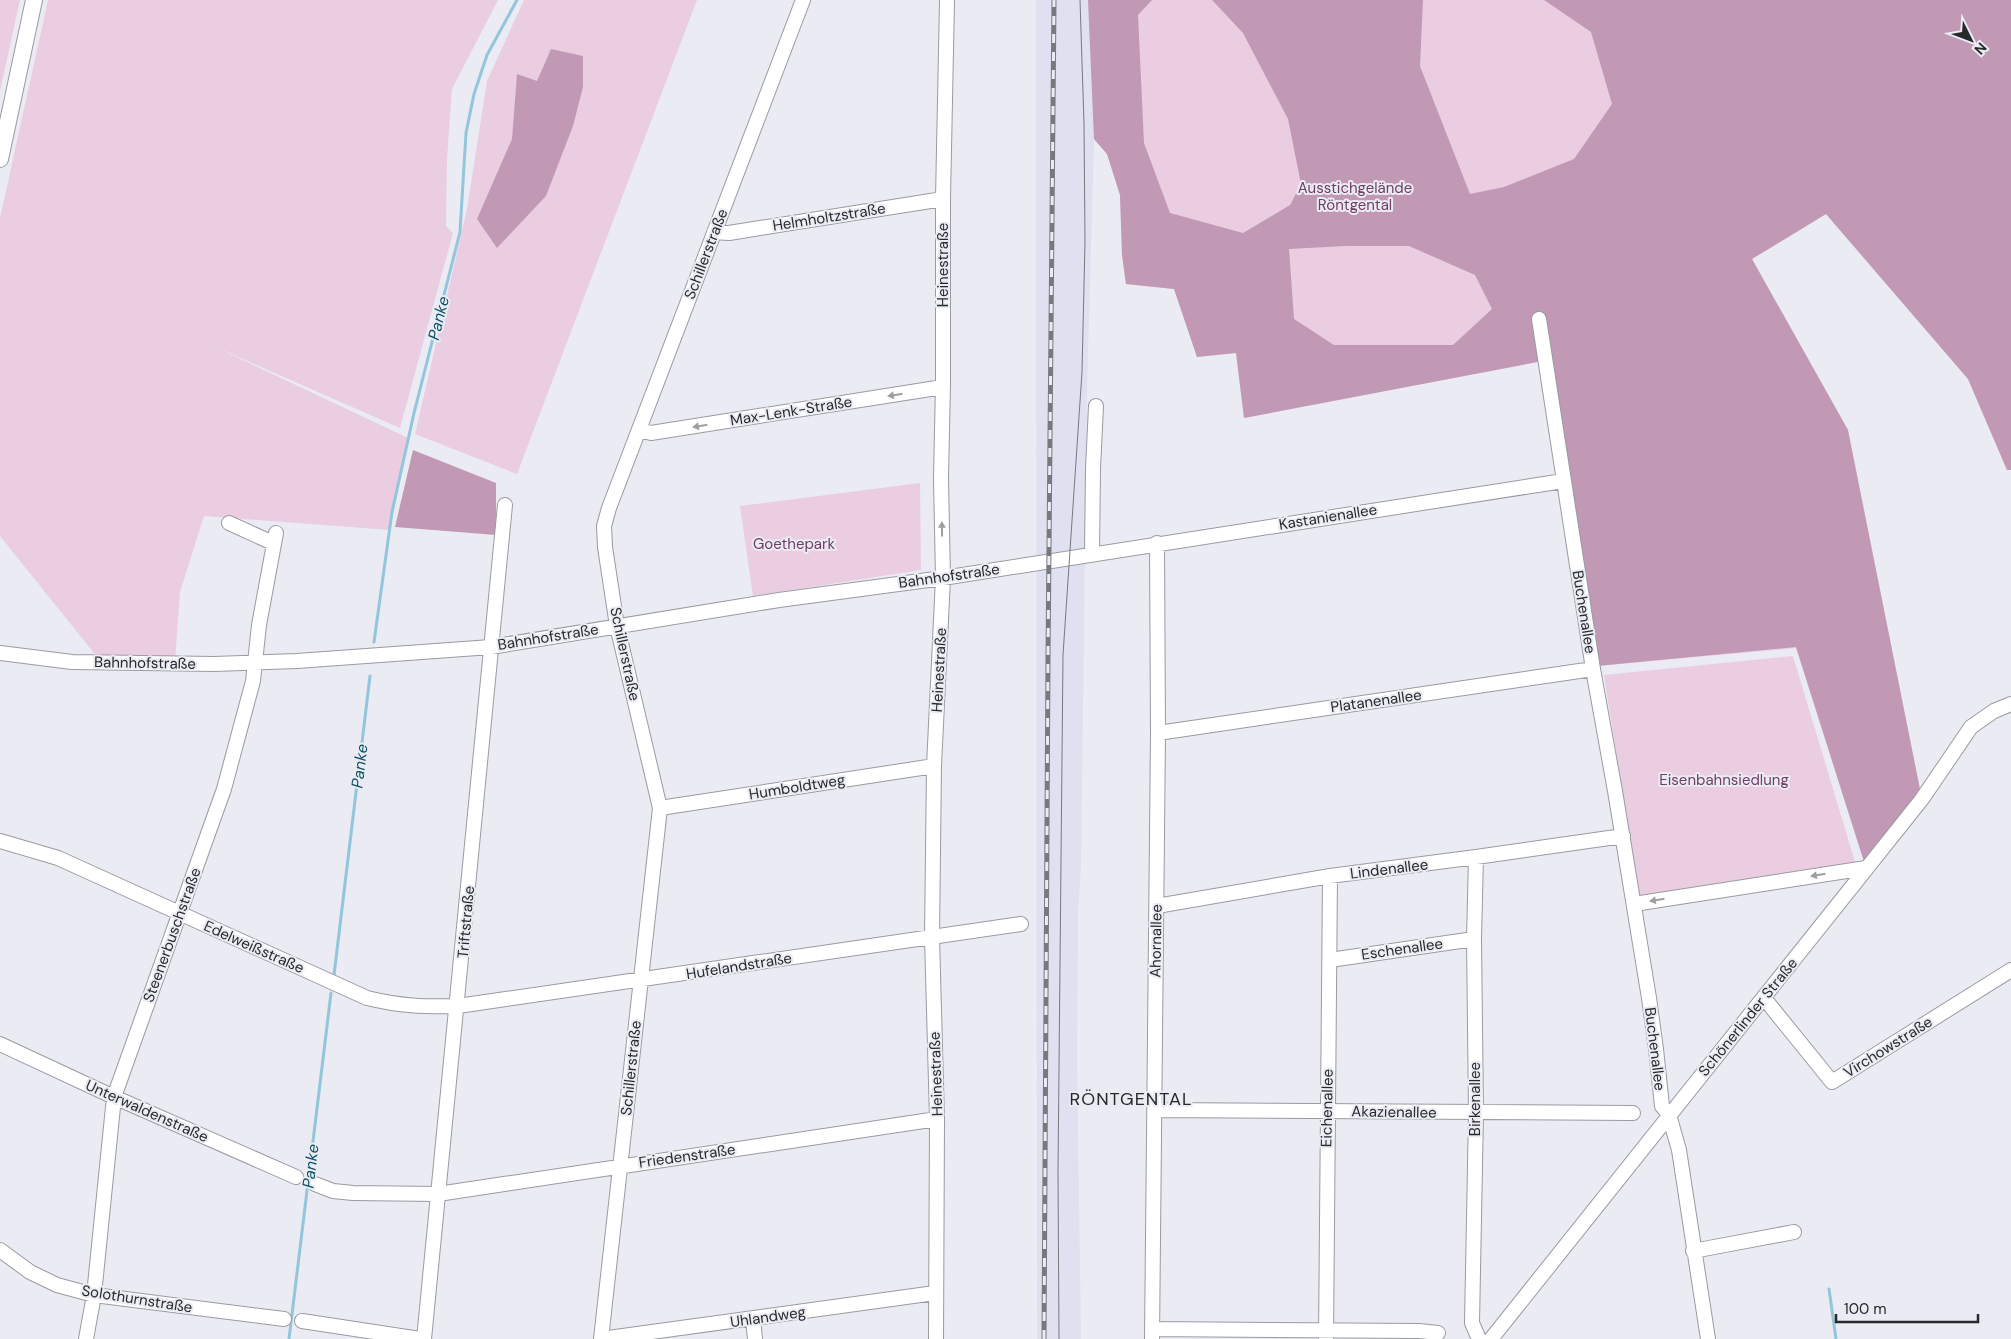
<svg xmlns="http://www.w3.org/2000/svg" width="2011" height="1339" font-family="'DM Sans',sans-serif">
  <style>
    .built { fill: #dfe0f0 }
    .green { fill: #eacde1 }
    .forest { fill: #c199b4; fill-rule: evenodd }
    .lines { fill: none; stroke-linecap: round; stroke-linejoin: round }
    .stream { stroke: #93c6db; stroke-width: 3 }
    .minor-casing { stroke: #9a9ba2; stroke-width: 16 }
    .major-casing { stroke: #9a9ba2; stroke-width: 18 }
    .minor { stroke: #fff; stroke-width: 14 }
    .major { stroke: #fff; stroke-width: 16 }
    .tram { stroke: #78797e; stroke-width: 1 }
    .rail-casing { stroke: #78797e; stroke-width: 5 }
    .rail { stroke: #eaebf3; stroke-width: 3; stroke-dasharray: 9; stroke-linecap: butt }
    .oneway { fill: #9e9fa0 }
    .labels { text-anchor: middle; stroke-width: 4; stroke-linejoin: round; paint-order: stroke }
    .park-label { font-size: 15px; fill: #713d64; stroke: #eaebf3 }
    .street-label { font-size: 15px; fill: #28292c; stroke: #eaebf3 }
    .water-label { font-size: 16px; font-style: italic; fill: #0c5267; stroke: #eaebf3 }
    .quarter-label { font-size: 18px; letter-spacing: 1px; fill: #28292c; stroke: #eaebf3 }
  </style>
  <rect width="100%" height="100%" fill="#eaebf3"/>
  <path class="built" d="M1036 0H1088L1094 139 1087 391 1081 866 1078 915 1077 1056 1081 1339H1037Z"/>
  <path class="green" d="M0 0H20L0 91Z
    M48 0H498L452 89 447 159 446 226 453 233 400 428 211 345 408 438 390 530 204 516 180 592 175 661 102 663 0 536V218Z
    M524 0H697L517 474 415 434 467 209 487 81Z
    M1088 0H1776L2011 149V470H2007L1968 379 1826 214 1752 259 1848 430 1866 868 1796 648 1597 666 1548 360 1244 418 1236 353 1197 357 1174 289 1126 284 1122 255 1120 195 1107 154 1094 139Z
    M920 483 921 570 753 596 740 506Z
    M1793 656 1855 862 1639 898 1604 675Z"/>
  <path class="forest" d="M1088 0H1152L1138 15 1144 143 1170 213 1243 233 1290 205 1301 184 1288 119 1243 33 1212 0H1423L1420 66 1470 194 1504 187 1574 159 1612 104 1591 32 1544 0H2011V470H2007L1968 379 1826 214 1752 259 1848 430 1922 799 1866 868 1796 647 1597 666 1548 360 1244 418 1236 353 1197 357 1174 289 1126 284 1122 255 1120 195 1107 154 1094 139ZM1345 246H1409L1475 275 1492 309 1453 345H1334L1294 319 1289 249Z
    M551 49 583 56V87L573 126 546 196 497 248 477 219 512 139 517 74 537 81Z
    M413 450 496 483V535L395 527Z"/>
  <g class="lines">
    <path class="stream" d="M374 642 392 512 414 413 460 232 466 133 474 94 487 55 517 0
      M334 975 370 676
      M1829 1289 1836 1339
      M289 1339 331 993"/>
    <g class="minor-casing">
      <path id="minor" d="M714 232 729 233 943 199
        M1539 319 1593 669 1615 791 1649 998 1656 1049 1662 1106 1669 1115 1679 1150 1708 1339
        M639 430 651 433 943 387
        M229 523 273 543
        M1092 554 1093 469 1096 406
        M0 653 72 662 214 664 297 661 491 647 779 600 943 578 1563 481
        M1158 733 1593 669
        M660 808 934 766
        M0 841 58 858 367 998C400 1006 424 1007 458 1006L1021 924
        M1476 857 1474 939 1476 1113 1472 1323 1479 1339
        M1634 904 1866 868
        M1157 906 1330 876 1476 857 1623 836
        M1330 960 1474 939
        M1764 998 1832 1082 2011 970
        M0 1044 114 1097 296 1177
        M1155 1110 1633 1113
        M315 1184 333 1191 353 1193 438 1194 937 1119
        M0 1250 30 1272 57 1285 94 1295 284 1319
        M1693 1251 1794 1232
        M753 1319 755 1339
        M302 1321 420 1339
        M1152 1329 1419 1331 1438 1333
        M86 1339 94 1295 114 1097 224 789 253 681 259 625 276 533
        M424 1339 505 505
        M601 1339 660 808 617 626 605 547 604 526 609 508 803 0
        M601 1339 935 1293
        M936 1339 937 1119 932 937 934 766 943 578 941 478 943 384V199L947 0
        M1152 1339 1158 733 1157 543
        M1326 1339 1330 876
        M1491 1339 1922 799 1971 727 1994 711 2011 704"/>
    </g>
    <g class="major-casing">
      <path id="major" d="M0 159 34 0"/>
    </g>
    <use href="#minor" class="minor"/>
    <use href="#major" class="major"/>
    <path class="tram" d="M1059 1339 1058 1171 1063 655 1082 372 1085 242 1084 124 1080 0"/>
    <g class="rail-casing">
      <path id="rail" d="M1044 1339 1048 657 1054 0"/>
    </g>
    <use href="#rail" class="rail"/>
  </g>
  <defs><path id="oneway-solid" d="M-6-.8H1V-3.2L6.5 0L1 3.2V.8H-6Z" transform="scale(1.25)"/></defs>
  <g class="oneway">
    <use href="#oneway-solid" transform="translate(895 395) rotate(171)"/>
    <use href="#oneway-solid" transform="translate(700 426) rotate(171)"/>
    <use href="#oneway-solid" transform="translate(942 529) rotate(-91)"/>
    <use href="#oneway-solid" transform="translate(1818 875) rotate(171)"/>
    <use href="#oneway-solid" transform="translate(1657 900) rotate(171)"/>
  </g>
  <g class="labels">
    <g class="park-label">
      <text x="1355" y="193">Ausstichgelände<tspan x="1355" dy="17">Röntgental</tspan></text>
      <text x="794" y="549">Goethepark</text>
      <text x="1724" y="785">Eisenbahnsiedlung</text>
    </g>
    <g class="street-label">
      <text transform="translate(829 217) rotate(-9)" y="5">Helmholtzstraße</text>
      <text transform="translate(706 254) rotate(-69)" y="5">Schillerstraße</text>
      <text transform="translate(943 265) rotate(-90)" y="5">Heinestraße</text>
      <text transform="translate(791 411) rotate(-9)" y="5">Max-Lenk-Straße</text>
      <text transform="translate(1328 517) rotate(-9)" y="5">Kastanienallee</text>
      <text transform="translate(949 576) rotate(-8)" y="5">Bahnhofstraße</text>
      <text transform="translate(1584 612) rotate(81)" y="5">Buchenallee</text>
      <text transform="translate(548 637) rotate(-9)" y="5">Bahnhofstraße</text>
      <text transform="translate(625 654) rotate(78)" y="5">Schillerstraße</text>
      <text transform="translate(145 663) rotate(1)" y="5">Bahnhofstraße</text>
      <text transform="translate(939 670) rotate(-87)" y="5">Heinestraße</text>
      <text transform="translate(1376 701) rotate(-8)" y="5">Platanenallee</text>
      <text transform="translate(797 787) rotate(-9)" y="5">Humboldtweg</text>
      <text transform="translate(1389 869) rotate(-7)" y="5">Lindenallee</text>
      <text transform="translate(466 922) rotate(-85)" y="5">Triftstraße</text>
      <text transform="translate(172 935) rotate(-70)" y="5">Steenerbuschstraße</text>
      <text transform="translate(1156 941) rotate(-89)" y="5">Ahornallee</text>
      <text transform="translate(254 947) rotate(24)" y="5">Edelweißstraße</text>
      <text transform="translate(1402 949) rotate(-8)" y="5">Eschenallee</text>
      <text transform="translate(739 966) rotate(-9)" y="5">Hufelandstraße</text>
      <text transform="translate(1748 1017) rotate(-51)" y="5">Schönerlinder Straße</text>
      <text transform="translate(1888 1047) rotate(-32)" y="5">Virchowstraße</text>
      <text transform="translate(1655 1049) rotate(83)" y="5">Buchenallee</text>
      <text transform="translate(631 1068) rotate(-84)" y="5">Schillerstraße</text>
      <text transform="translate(936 1074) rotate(-92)" y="5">Heinestraße</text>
      <text transform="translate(1475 1099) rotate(-90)" y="5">Birkenallee</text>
      <text transform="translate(1327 1108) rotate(-89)" y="5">Eichenallee</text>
      <text transform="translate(147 1111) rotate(24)" y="5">Unterwaldenstraße</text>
      <text transform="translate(1394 1112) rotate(1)" y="5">Akazienallee</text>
      <text transform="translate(687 1156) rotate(-8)" y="5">Friedenstraße</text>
      <text transform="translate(137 1299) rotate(9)" y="5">Solothurnstraße</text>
      <text transform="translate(768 1317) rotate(-8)" y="5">Uhlandweg</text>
    </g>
    <g class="water-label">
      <text transform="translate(438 318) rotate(-76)" y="6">Panke</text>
      <text transform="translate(359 766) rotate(-83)" y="6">Panke</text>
      <text transform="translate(310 1166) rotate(-83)" y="6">Panke</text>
    </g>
    <g class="quarter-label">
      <text x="1131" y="1105">RÖNTGENTAL</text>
    </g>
  </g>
  <g transform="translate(1971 40) rotate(132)" stroke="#eaebf3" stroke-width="4" paint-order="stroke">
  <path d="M0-4L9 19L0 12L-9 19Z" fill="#28292c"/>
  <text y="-8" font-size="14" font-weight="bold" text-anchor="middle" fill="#28292c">N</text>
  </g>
  <path d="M1836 1314v8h142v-8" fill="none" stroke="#28292c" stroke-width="2.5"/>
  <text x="1844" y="1314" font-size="15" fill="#28292c" stroke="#eaebf3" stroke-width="4" paint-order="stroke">100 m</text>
</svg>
